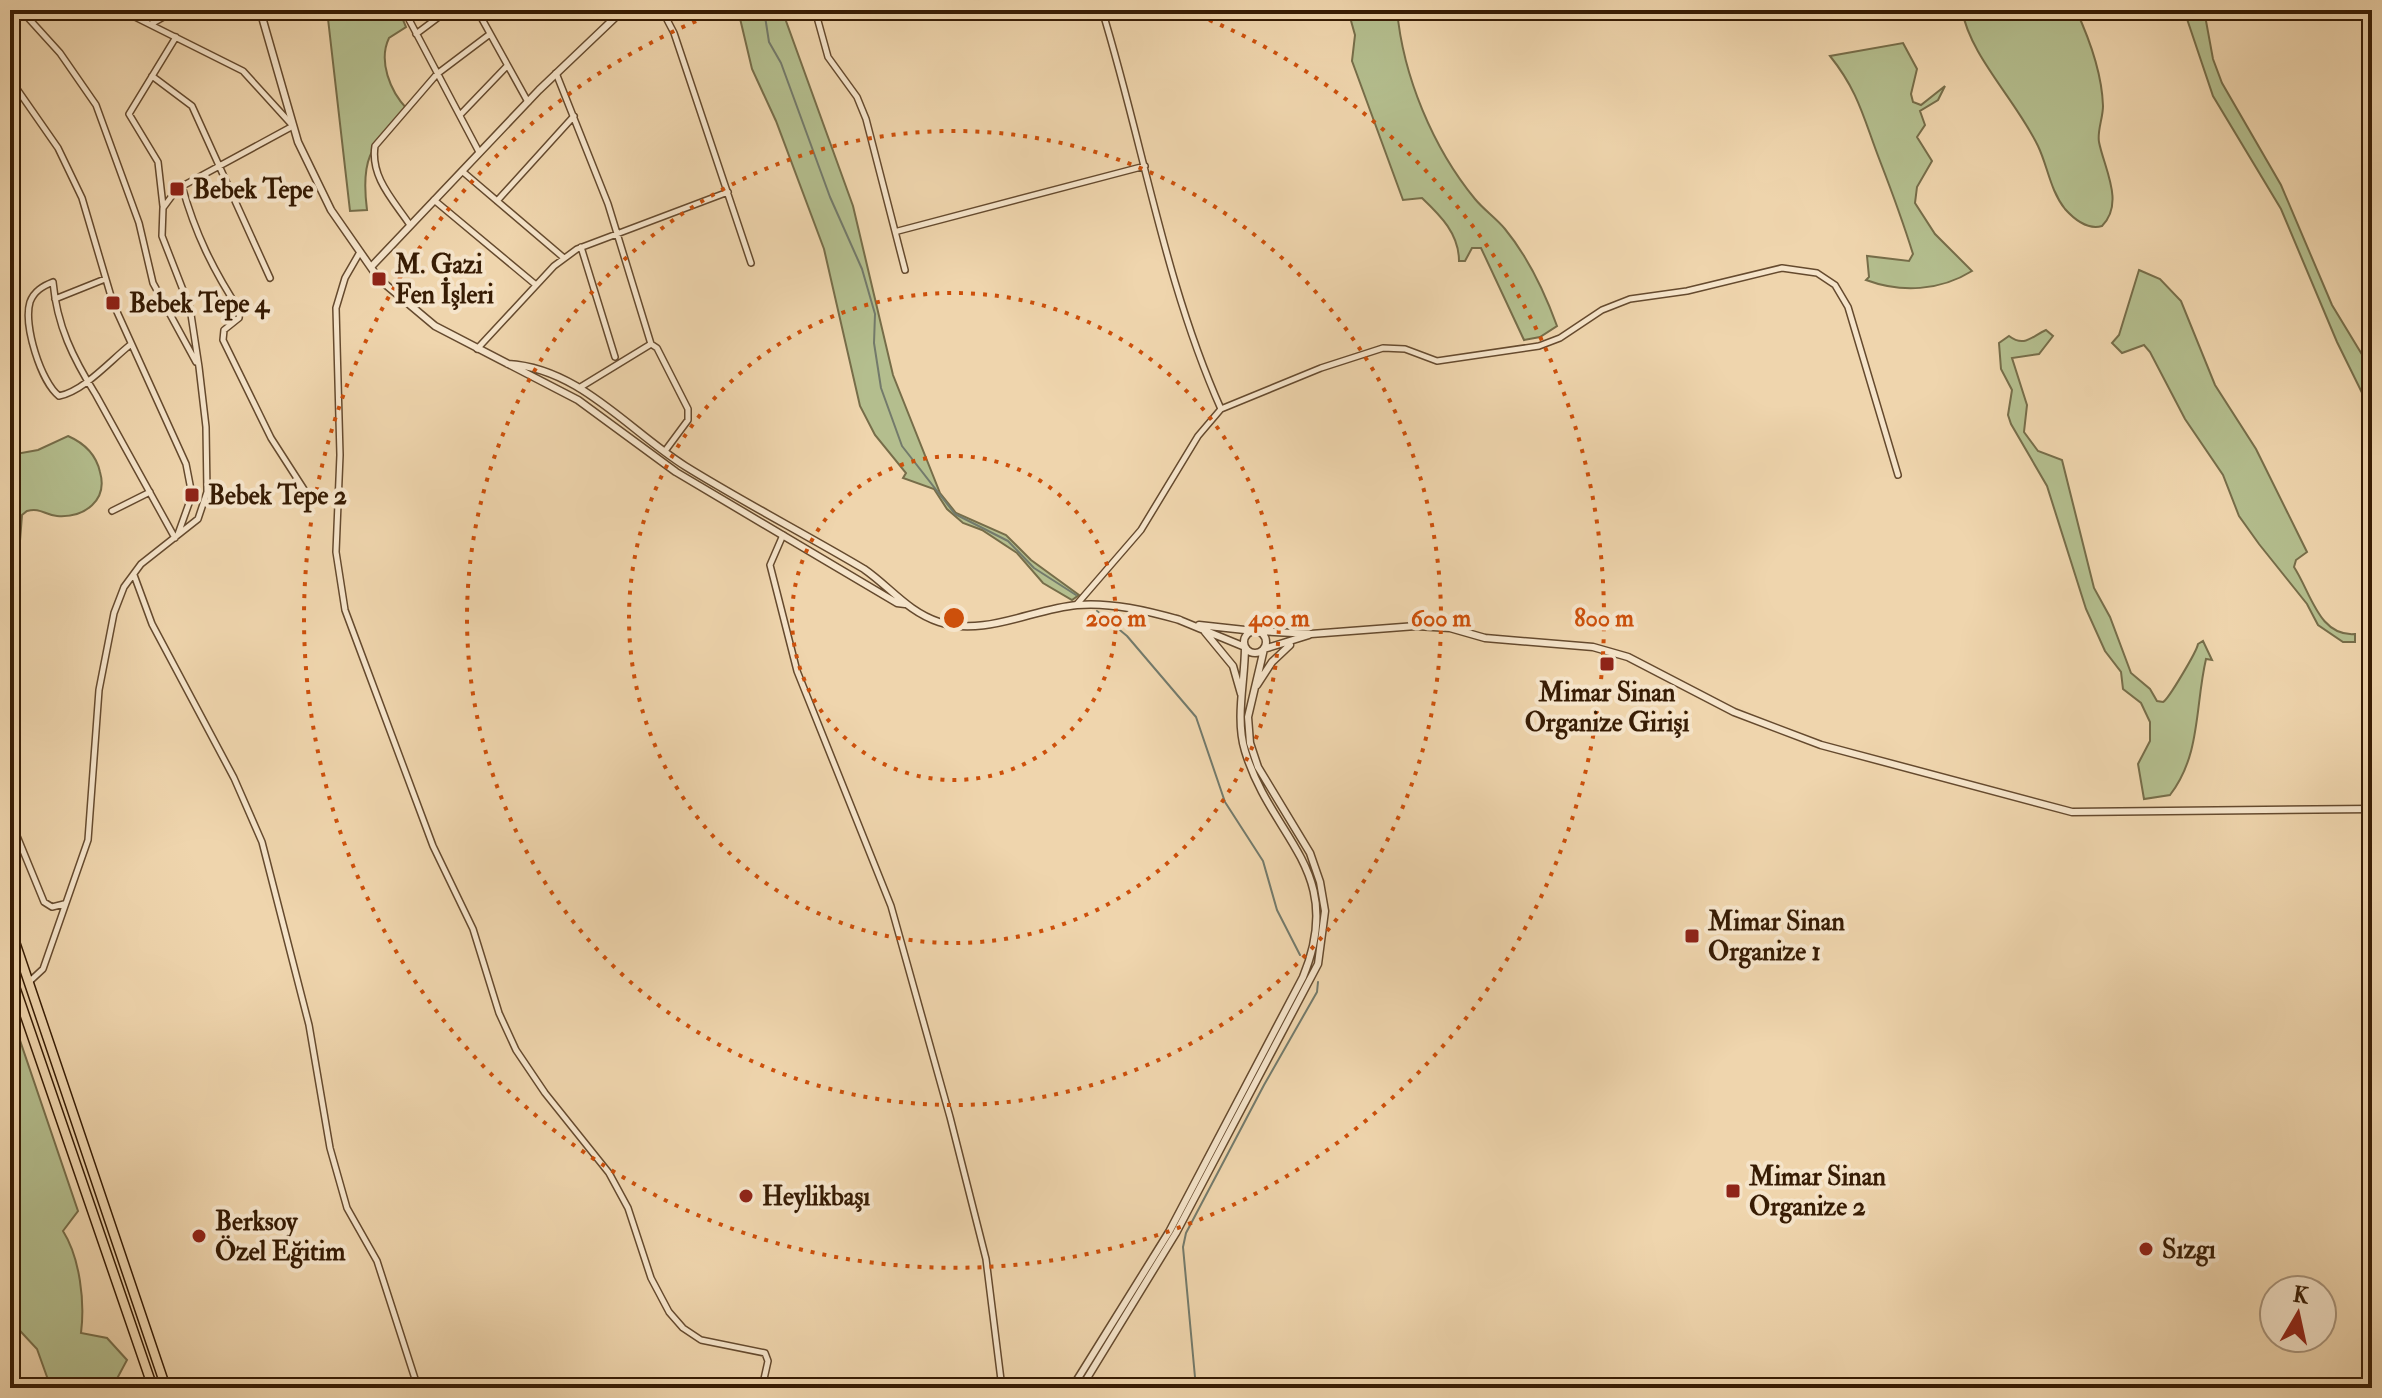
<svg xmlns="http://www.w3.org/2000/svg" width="2382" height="1398" font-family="'IM FELL Double Pica',serif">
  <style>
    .green { fill: #b4be8e; stroke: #766d49; stroke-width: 2 }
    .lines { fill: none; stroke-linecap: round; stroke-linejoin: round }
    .stream { stroke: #737a6b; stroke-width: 2 }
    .minor-casing { stroke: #654a2e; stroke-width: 8 }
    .tertiary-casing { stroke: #654a2e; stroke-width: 9 }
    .trunk-casing { stroke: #371c04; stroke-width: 11 }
    .minor { stroke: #f5e4ca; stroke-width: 5 }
    .tertiary { stroke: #f5e4ca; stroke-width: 6 }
    .trunk { stroke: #efd5ad; stroke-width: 8 }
    .ring { fill: none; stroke: #cd500b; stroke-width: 4; stroke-dasharray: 4 8 }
    .poi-dot { fill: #8f2418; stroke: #f5e4ca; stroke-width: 3 }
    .labels { text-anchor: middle; stroke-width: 8; stroke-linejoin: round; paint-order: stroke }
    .poi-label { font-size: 26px; font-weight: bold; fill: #371c04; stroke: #f5e4ca; text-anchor: start }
    .centre { fill: #cd500b; stroke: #f5e4ca; stroke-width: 4 }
    .ring-label { font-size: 24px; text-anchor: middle; font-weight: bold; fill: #cd500b; stroke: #f5e4ca; stroke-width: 8; stroke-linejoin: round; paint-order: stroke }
  </style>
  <rect width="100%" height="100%" fill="#efd5ad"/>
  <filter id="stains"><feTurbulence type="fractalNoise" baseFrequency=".0025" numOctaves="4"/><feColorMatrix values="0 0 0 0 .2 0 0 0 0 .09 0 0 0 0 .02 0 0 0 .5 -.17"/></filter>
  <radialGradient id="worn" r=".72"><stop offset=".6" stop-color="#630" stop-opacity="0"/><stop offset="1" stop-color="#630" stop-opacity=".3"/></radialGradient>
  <path class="green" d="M327 10H399L406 27 389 38C378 61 390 91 407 109 372 147 360 155 367 210L350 211Z
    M738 10H782L853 206 893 375 940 493 956 513 1006 535 1031 560 1079 595 1072 600 1043 583 1017 553 982 530 963 523 947 509 934 489 903 478 906 473 875 435 860 406 824 249 776 121 752 69Z
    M1348 10H1397C1403 76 1433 148 1475 199 1484 210 1496 218 1505 229 1528 257 1545 293 1557 326L1540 337 1524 340 1481 248H1472L1465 261H1459C1459 234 1441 216 1422 198L1403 200 1352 61 1355 35Z
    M1428 10H1499C1480 18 1443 24 1428 10Z
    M1962 10H2076C2089 38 2102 74 2103 106 2103 118 2097 131 2099 142 2104 168 2125 203 2102 226 2088 230 2074 219 2065 209 2050 190 2048 167 2038 146 2016 100 1970 56 1962 10Z
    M2184 10H2204L2213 59 2222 83 2281 185 2332 305 2372 371V413L2337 342 2281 209 2213 96Z
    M1903 43 1917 69 1911 94 1913 102 1921 105 1945 86 1938 100 1920 111 1925 125 1917 137 1932 161 1917 187 1915 203 1935 234 1972 271C1940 291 1901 293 1866 280L1869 277 1867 256 1909 261 1913 254C1903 222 1892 192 1880 161 1864 120 1859 92 1830 56Z
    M2139 270 2160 279 2181 301 2215 385 2256 449 2307 552 2296 560 2294 567C2311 593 2319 637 2355 634V642H2343L2318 625 2307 604 2259 544 2239 516 2223 475 2185 419 2150 352 2144 345 2122 353 2112 343 2119 335Z
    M2046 330 2053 336 2039 354 2012 358 2027 405 2024 432 2038 451 2062 460 2094 588 2110 617 2131 673 2150 689 2157 701 2163 702C2168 700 2197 651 2198 644L2203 641 2212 660 2206 659C2195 706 2201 755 2170 795L2144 799 2138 764 2150 741V722L2141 703 2123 689 2121 672 2105 651 2086 609 2047 486 2011 424 2008 415 2012 390 2001 369 1999 343 2009 336C2025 348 2032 336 2046 330Z
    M68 436C84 443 96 454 100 472 108 500 85 518 57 516 45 515 40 507 27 511L22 515 20 541 10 544V455L38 450Z
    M10 1011 78 1211 63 1231C80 1258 85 1302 81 1333L107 1338 127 1360 112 1388H51L37 1349 10 1320Z"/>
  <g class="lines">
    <path class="stream" d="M764 10 769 42 781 63 830 197 862 269 875 314 874 343 881 388 902 446 955 514 1008 541 1034 568 1076 595
      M1097 611 1127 636 1196 717 1225 802 1263 861 1277 910 1300 955
      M1196 1388 1183 1247 1186 1233 1264 1085 1317 992 1318 982"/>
    <g class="minor-casing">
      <path id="minor" d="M21 10 60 53 96 105 139 223 153 283 196 362
        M404 10 479 152
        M477 10 528 102
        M662 10 674 33 751 263
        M737 10V12
        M815 10 828 57 857 97 866 119 905 270
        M1102 10C1143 143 1164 281 1221 409
        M1223 10 1225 15
        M151 24 176 10
        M416 34 448 10
        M556 73 608 204 651 344 657 348 688 409V420L665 451
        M152 76 192 106 270 278
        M10 79 58 148 82 198 113 303 186 464 192 495 178 534
        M460 115 507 66
        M462 171 564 258
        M182 186C195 233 213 270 240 311L239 318 224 330 223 340 271 438 307 494
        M434 200 536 285
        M497 201 574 116
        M163 206 158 162 129 114 176 37
        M410 225C394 201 370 177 375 146L437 74 490 34
        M898 231 1145 166
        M581 247 615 357
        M360 252 345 278 336 308 340 455 336 552 345 610 433 846 473 929 499 1013 516 1050 545 1093 609 1173 628 1208 651 1278 669 1312 683 1328 701 1340 765 1353 768 1361 762 1388
        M55 299 105 279
        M130 345C110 361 84 391 59 396 41 382 23 325 30 302 34 291 43 286 53 282 57 326 73 358 96 395L175 538
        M477 349 554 266 577 249 728 192
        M579 388 651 344
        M112 511 150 492
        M783 535 770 565 797 671 891 906 950 1117 986 1259 1002 1388
        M134 575 152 624 234 778 262 842 309 1025 330 1148 347 1208 377 1261 418 1388
        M1077 604 1141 530 1198 436 1221 409 1321 368 1383 348 1405 349 1437 361 1539 346 1560 338 1602 310 1630 299 1687 291 1782 268 1817 273 1835 285 1848 307 1898 475
        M10 819 44 902 52 907 64 904
        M29 982 43 969 88 840 99 690 114 613 124 587 141 564 198 519 207 492 206 427 199 367 190 308 162 236 163 208 177 189 293 126 243 71 121 10"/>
    </g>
    <g class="tertiary-casing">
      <path id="tertiary" d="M260 10 298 142 331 210 379 279 435 326 578 400 676 472 897 603 905 604
        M371 267 539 90 623 10
        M508 364C579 368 628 430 685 466 743 502 805 534 864 569 890 587 908 612 939 622 983 637 1033 609 1077 605 1111 602 1148 611 1180 620
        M1199 625 1254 631
        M1244 642a11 11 0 1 1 22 0a11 11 0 1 1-22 0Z
        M1258 631 1311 634 1416 626 1450 628 1485 638 1593 647 1628 657 1734 712 1821 745 2072 812 2372 809
        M1205 632 1233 666 1241 694
        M1257 685 1272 662 1290 645
        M1072 1388 1169 1232 1303 977C1347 870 1272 840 1245 751 1235 718 1245 681 1245 647L1177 619
        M1081 1388 1176 1233 1318 964 1325 911 1320 882 1310 853 1258 767 1250 743 1248 717 1264 649 1309 635"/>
    </g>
    <g class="trunk-casing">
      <path id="trunk" d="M10 927 166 1388
        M10 972 153 1388"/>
    </g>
    <use href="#minor" class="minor"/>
    <use href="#tertiary" class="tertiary"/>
    <use href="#trunk" class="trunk"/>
  </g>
  <g class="ring">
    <circle cx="954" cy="618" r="162"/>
    <circle cx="954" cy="618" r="325"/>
    <circle cx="954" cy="618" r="487"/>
    <path d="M1187 11A650 650 0 1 1 721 11"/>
  </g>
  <g class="poi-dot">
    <rect x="169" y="181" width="16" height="16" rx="4"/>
    <rect x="371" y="271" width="16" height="16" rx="4"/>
    <rect x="105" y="295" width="16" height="16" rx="4"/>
    <rect x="184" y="487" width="16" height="16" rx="4"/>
    <rect x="1599" y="656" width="16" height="16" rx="4"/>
    <rect x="1684" y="928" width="16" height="16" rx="4"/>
    <rect x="1725" y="1183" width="16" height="16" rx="4"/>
    <circle cx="746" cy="1196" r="8"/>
    <circle cx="199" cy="1236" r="8"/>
    <circle cx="2146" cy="1249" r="8"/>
  </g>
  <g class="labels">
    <g class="poi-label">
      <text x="193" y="198">Bebek Tepe</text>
      <text x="395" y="273">M. Gazi<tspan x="395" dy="30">Fen İşleri</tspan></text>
      <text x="129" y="312">Bebek Tepe 4</text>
      <text x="208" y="504">Bebek Tepe 2</text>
      <text x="1607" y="701" text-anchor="middle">Mimar Sinan<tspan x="1607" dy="30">Organize Girişi</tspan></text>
      <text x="1708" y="930">Mimar Sinan<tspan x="1708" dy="30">Organize 1</tspan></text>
      <text x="1749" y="1185">Mimar Sinan<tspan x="1749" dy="30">Organize 2</tspan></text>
      <text x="762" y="1205">Heylikbaşı</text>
      <text x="215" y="1230">Berksoy<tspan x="215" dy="30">Özel Eğitim</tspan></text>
      <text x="2162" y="1258">Sızgı</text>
    </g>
  </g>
  <circle cx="954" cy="618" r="12" class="centre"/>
  <g class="ring-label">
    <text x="1116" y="626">200 m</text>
    <text x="1279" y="626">400 m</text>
    <text x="1441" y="626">600 m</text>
    <text x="1604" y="626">800 m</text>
  </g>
  <rect width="2382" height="1398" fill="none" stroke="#efd5ad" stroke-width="40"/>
  <rect x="12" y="12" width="2358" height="1374" fill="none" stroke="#371c04" stroke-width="4"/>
  <rect x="20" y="20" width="2342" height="1358" fill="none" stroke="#371c04" stroke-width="2"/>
  <g transform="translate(2298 1314) rotate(9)"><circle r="38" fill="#f5e4ca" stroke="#a9947b" stroke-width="2"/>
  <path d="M0-6L14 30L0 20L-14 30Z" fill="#8f2418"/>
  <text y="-12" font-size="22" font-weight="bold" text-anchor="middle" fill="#371c04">K</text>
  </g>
  <rect width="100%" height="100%" filter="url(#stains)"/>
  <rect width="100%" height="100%" fill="url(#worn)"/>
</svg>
